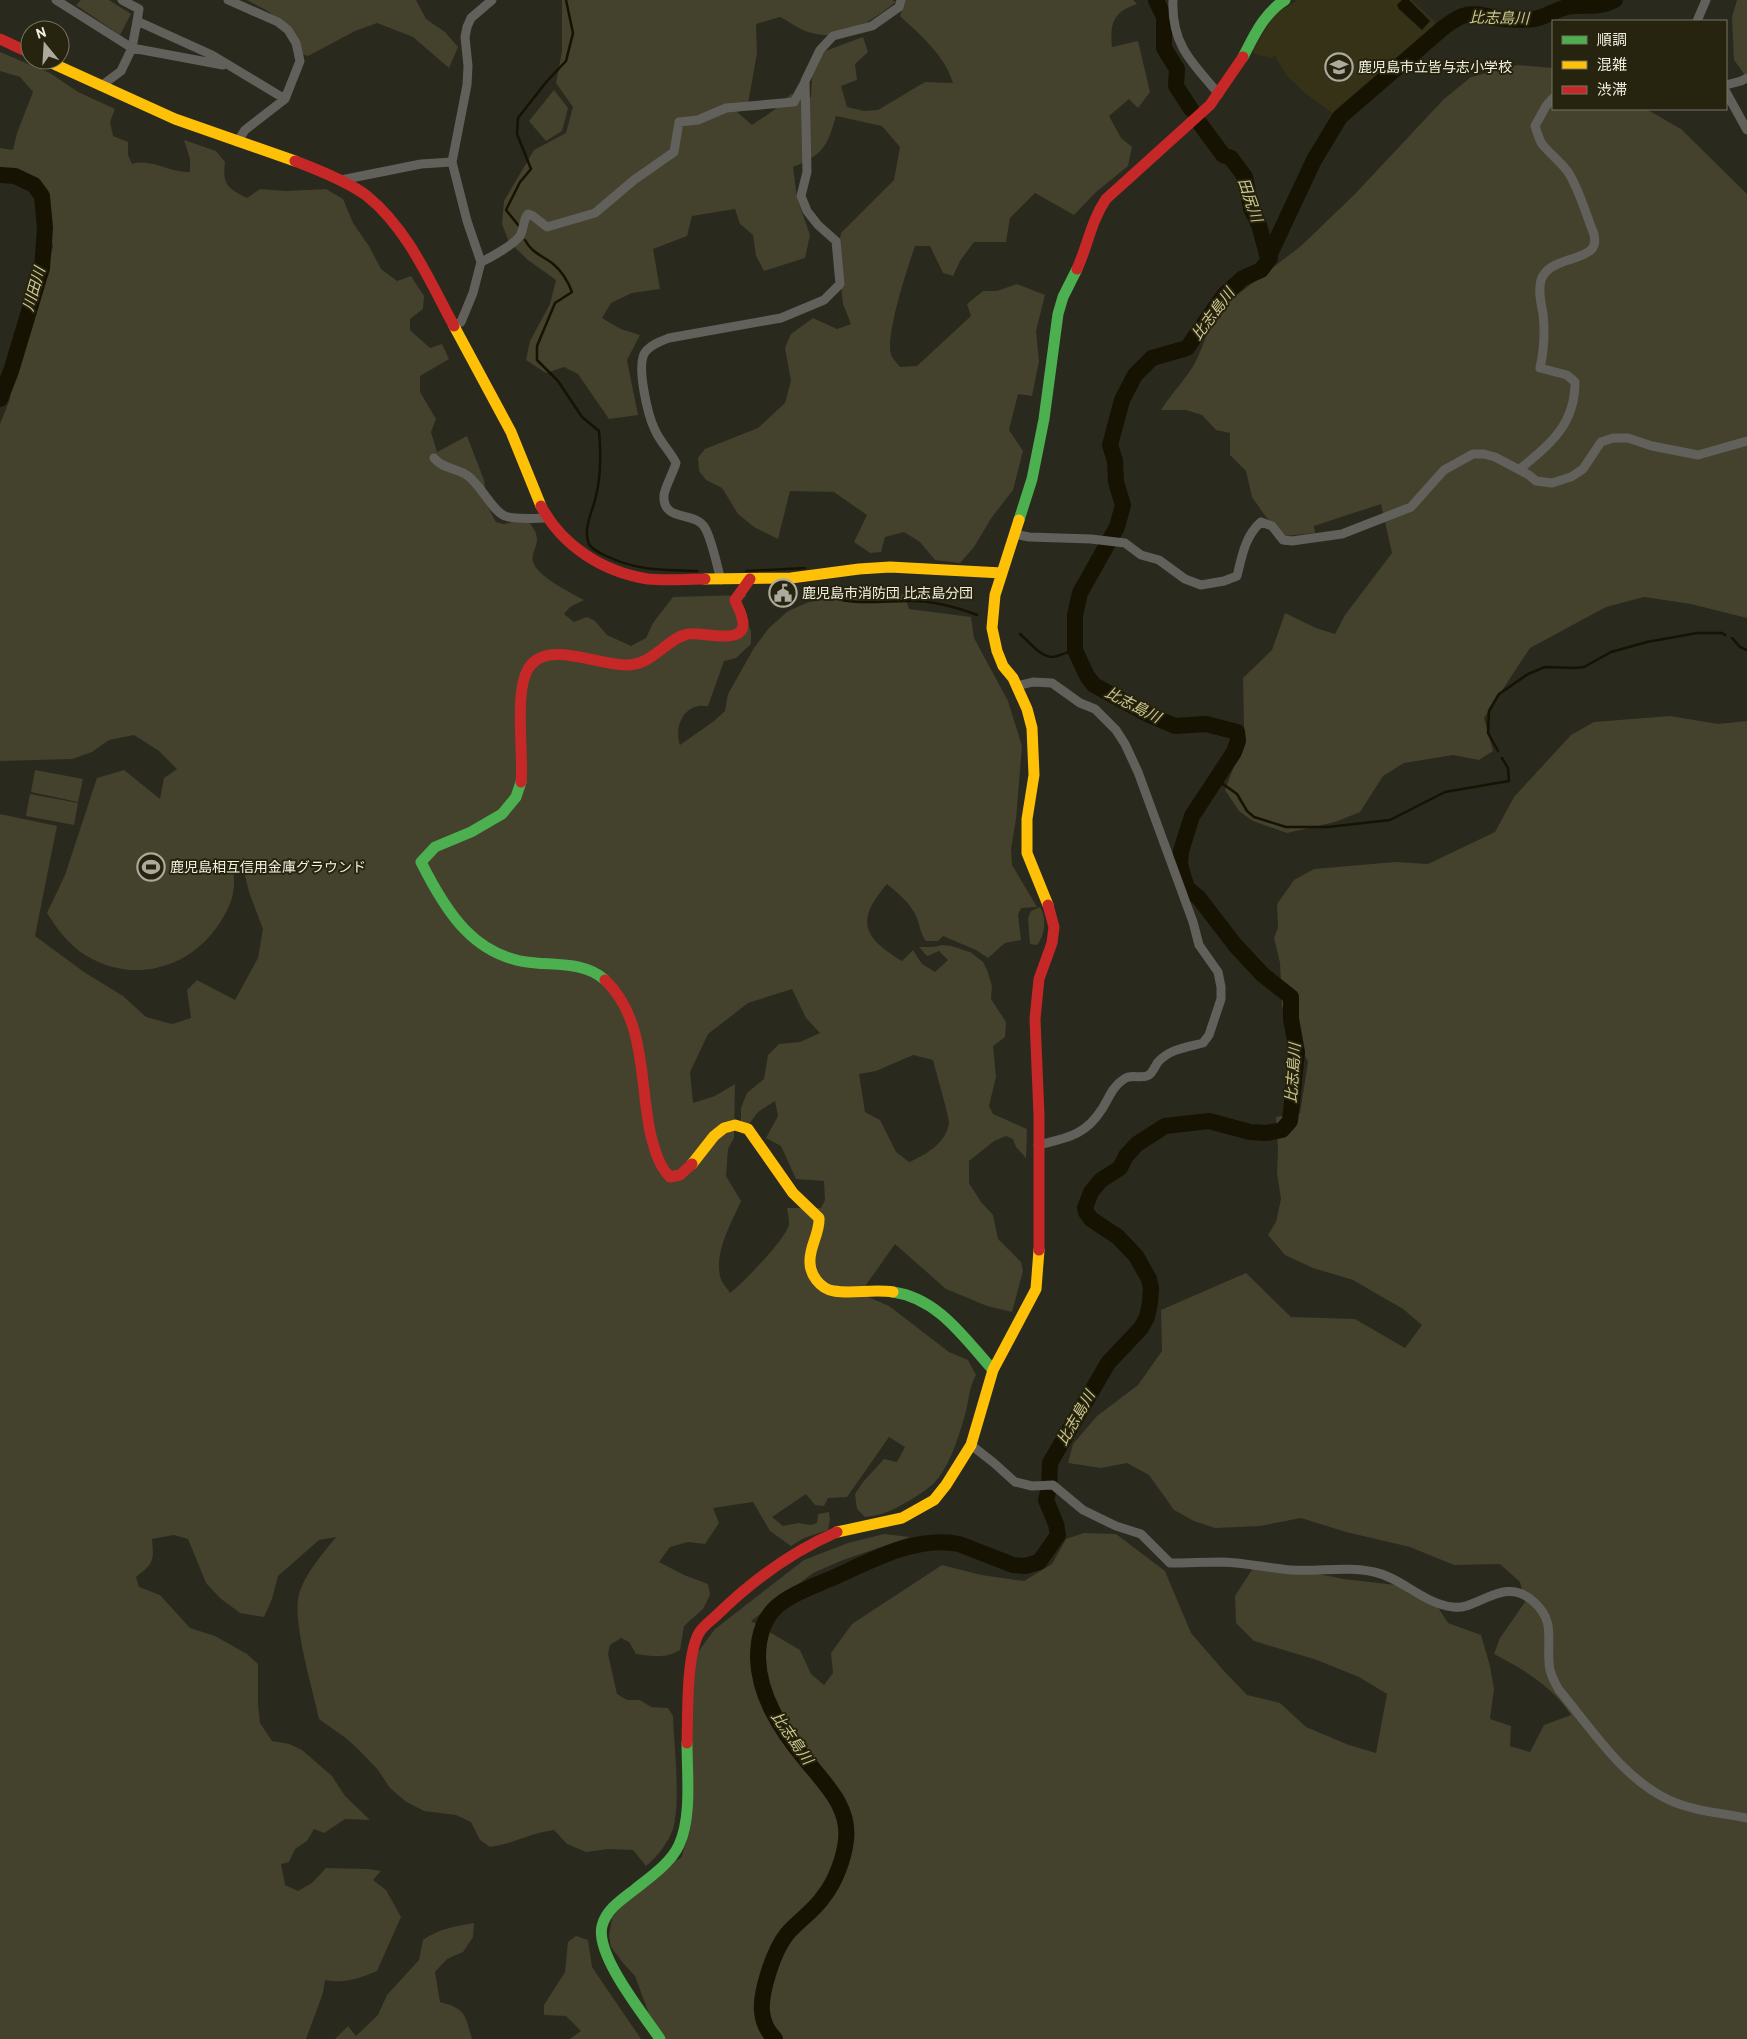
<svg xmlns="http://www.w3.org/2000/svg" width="1747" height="2039" font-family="Overpass,'Noto Sans JP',sans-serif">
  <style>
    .built { fill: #353217 }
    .green { fill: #44412d; fill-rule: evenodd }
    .water { fill: #161303 }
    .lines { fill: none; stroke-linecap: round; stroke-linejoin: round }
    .stream { stroke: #161303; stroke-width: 2.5 }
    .river { stroke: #161303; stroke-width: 16 }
    .street { stroke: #61605b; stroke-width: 9 }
    .fast { stroke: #4caf50; stroke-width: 11 }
    .slow { stroke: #ffc107; stroke-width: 11 }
    .jam { stroke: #c62828; stroke-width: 11 }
    .labels { text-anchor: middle; stroke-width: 4; stroke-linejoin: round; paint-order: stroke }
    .poi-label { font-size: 14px; fill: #f1f0e2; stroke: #26230e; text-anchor: start }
    .water-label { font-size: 15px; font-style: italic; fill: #cec892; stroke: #26230e }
  </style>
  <rect width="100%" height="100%" fill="#2a291e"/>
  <path class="built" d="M1298 0H1412L1434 21 1439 31 1338 117 1306 94 1287 76 1275 56 1271 58 1254 54 1253 50 1275 14Z"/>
  <path class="green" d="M81 0H109L131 14 120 35 76 5Z
    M247 0H416L426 19 445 32 458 47 449 68 413 37 377 23 355 31 308 56C289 52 288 29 275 17 268 10 256 5 247 0Z
    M562 0H892L896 2C872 20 845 42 812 33 801 31 790 22 780 17L756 24 757 53 748 104 737 112 752 125 774 110 791 94 811 97 812 75 820 53 863 37 868 52 855 64 857 80 841 86 847 107 864 111 878 110 925 82 953 83C944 54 921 36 900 16L905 0H1133L1137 4C1113 12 1110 23 1112 47L1138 41 1150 92 1138 108 1129 99 1109 116 1121 138 1132 147 1128 166 1096 192 1074 215 1035 193 1010 218 1006 242H974L960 261 953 276 943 273 930 246H915C908 266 885 336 891 354 892 358 897 363 900 367L917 366 971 316 967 304 983 291H997L1017 284 1045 295 1036 331 1039 361 1032 396 1018 394 1009 430 1023 451 1013 490 992 517 974 547 960 563 935 560 920 542 904 532 885 537 881 552 870 553 854 542 867 515 834 492 790 491 778 539 754 527 738 514 722 488 706 480 699 471 698 458 705 449 758 428 785 403 791 381 785 348 791 334 813 318 837 329 851 324 843 304 840 277 839 245 841 233 894 180 900 147 882 126 836 116C827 147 823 155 793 167L797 198 810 235 805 258 764 271 756 256 753 235 740 224 735 209 692 216 687 236 653 249 660 289 632 293 611 303 602 318 621 329 640 335 627 360 638 415 609 419 578 374 564 367 546 373 526 360 530 341 550 304 556 280 528 260 509 242 502 224 504 201 534 150 566 133 573 107 556 83 562 51Z
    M1737 0H1747V78L1734 60 1732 17Z
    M0 52 50 73 78 92 115 109 110 122 113 136 128 142V155L132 164C152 158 169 173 190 172V159L184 140 216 151 225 162C222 185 228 188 247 198L260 189 286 191 326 189 343 199 353 223 369 246 381 269 397 281 411 276 424 296 423 309 410 319V330L430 348 442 344 449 359 420 376V392L436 419 431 432 437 452 467 436 484 480 488 507 496 522 504 524 525 519C531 523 537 532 537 539 537 547 531 554 533 562 538 577 571 593 584 600L570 607 564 614 574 622 587 617 595 621 607 635 631 646 646 638 653 623 673 597 747 595 739 604 751 631V644L736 658 724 661 708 706C704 706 699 705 695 707 680 712 675 731 680 745L714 721 725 711 728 694 754 648 769 628 788 611 809 602 823 600 904 594 909 609 971 617 974 638 1008 701 1022 746 1016 819 1011 849 1012 865 1037 907 1021 908 1018 915 1021 940 1005 943 988 958 976 950 943 936 938 941H926C920 933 920 925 916 916 910 903 898 893 887 884 855 921 863 937 902 961L913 950 922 964 935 972 948 960 939 951 927 956 919 947H933L943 945 951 946 970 952 983 962 987 970 992 986 991 999 1006 1022 1005 1037 993 1046 996 1077 989 1106 993 1114 1027 1129 1026 1158 1016 1147 1013 1139 1006 1136 994 1141 969 1161V1183L981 1202 993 1215 998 1239 1021 1262 1023 1271 1012 1312 987 1306 946 1289 895 1244 866 1285V1296L889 1306 949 1352 968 1360 976 1375C969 1387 969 1401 965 1415 959 1436 949 1469 933 1484 923 1493 900 1507 887 1512 880 1515 872 1516 865 1517L857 1509 855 1494 863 1482 884 1459 897 1462 905 1447 889 1437 847 1497 828 1498 824 1506 815 1505 806 1494 772 1517 783 1526 798 1523 811 1525 817 1523 818 1514 829 1512 830 1520 828 1530 804 1538 791 1546 770 1531 753 1502 713 1508 719 1523 705 1544 688 1542 670 1547 659 1562 684 1575 708 1584 710 1595 703 1609 684 1626 680 1650C666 1659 652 1656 636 1654L629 1642 621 1638 610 1645 608 1654 617 1694 627 1700H640L651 1707 668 1708 673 1716C674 1747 681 1801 673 1829 668 1843 657 1857 646 1866L633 1850 608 1849 586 1852 567 1844 554 1830C531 1833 512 1844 490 1847L480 1840 471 1822 456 1815 424 1811 405 1801 390 1788 378 1770 361 1752 347 1739 319 1719C313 1690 290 1616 300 1591 308 1569 323 1554 336 1537L319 1540 278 1576 272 1599 264 1617 240 1613 220 1598 206 1583 188 1539 174 1535 152 1539C154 1561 154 1563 136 1577L139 1587 160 1595 190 1628 215 1636 247 1654 258 1664V1705L260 1723 272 1741 289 1744 302 1750 332 1776 345 1796 370 1820 345 1819 324 1833 314 1829 307 1841 295 1849 289 1862 281 1864 285 1885 298 1891 312 1883 326 1868 368 1869 381 1871 373 1880 386 1890 401 1917 377 1971C360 1978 344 1984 325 1980L323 1993 306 2039H0V814L57 826 35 936 84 972 123 996 146 1017 172 1024 191 1018 187 990 197 980 235 1000 258 958 263 929 249 892 243 867 234 859C233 873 236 888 231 901 208 961 142 990 85 955 69 945 57 929 47 913L65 875 97 778 124 770 160 799 164 778 177 769 159 751 134 735 109 740 92 752 72 759 0 761V424L10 399 13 342 44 287 53 246 45 205 30 182 13 171H0V148L13 150 17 133 33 92 20 77 0 71ZM792 989 806 1018 820 1033 800 1042 779 1044 768 1055 764 1079 747 1093 741 1108V1135L758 1112 775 1101 778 1116 766 1138 781 1146 796 1179 824 1181 825 1200 821 1208H787C788 1213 789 1219 789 1224 787 1238 743 1283 730 1293 727 1288 721 1282 720 1276 715 1250 731 1224 741 1201L726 1176 728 1149 734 1138 735 1084 715 1096 693 1103 690 1072 708 1034 748 1003ZM913 1055 933 1060C935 1068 950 1120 949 1123 946 1143 926 1155 909 1162L896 1152 880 1120 865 1112 859 1074 876 1071Z
    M1518 65 1553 68V109H1646L1681 129 1747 194V618L1691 604 1644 597 1606 607 1530 648 1484 718 1493 751 1479 760 1453 755 1404 763 1383 776 1360 812 1335 822 1287 833 1253 821 1239 811 1225 790 1233 769 1244 727 1243 678 1272 650 1285 613 1316 628 1335 634 1345 615 1392 553 1381 504 1314 526 1315 533 1285 536 1266 517 1252 497 1246 471 1230 455V433L1216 430 1202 415 1186 410H1161C1171 394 1186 379 1195 363 1207 340 1212 307 1237 295L1301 246 1354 195 1444 99 1471 77Z
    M554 90 568 108 562 131 546 141 529 121Z
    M1670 716 1718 724 1747 721V2039H666L649 2014 635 1976 623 1963 611 1947 609 1936 612 1918 651 1871 681 1858 687 1840 692 1679 698 1652 715 1629 804 1560 848 1543 884 1534 910 1537 843 1560 813 1573 751 1621 800 1650 811 1674 824 1685 833 1673 831 1653 852 1624 942 1565 981 1575 1024 1581 1052 1564 1066 1539 1084 1533 1116 1534 1165 1571 1191 1633 1223 1670 1247 1695 1280 1703 1306 1727 1349 1745 1376 1753 1387 1694 1359 1677 1317 1660 1254 1641 1236 1623 1235 1596 1257 1562 1344 1579 1396 1585 1437 1606 1448 1623 1481 1635 1490 1666 1494 1689 1490 1719 1511 1726 1510 1746 1530 1752 1544 1725 1571 1715C1553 1687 1523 1669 1494 1654L1500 1638 1525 1602 1520 1582 1500 1564 1454 1565 1410 1547 1346 1532 1301 1518 1260 1526 1215 1528 1194 1521 1174 1510 1149 1475 1127 1463 1101 1468 1068 1463 1073 1444 1097 1416 1138 1385 1162 1351 1161 1310 1246 1273 1291 1317 1355 1319 1405 1348 1422 1325 1403 1309 1353 1280 1313 1268 1285 1255 1268 1235 1276 1222 1281 1199 1277 1173 1278 1150 1276 1117 1300 1113 1308 1062 1282 1006 1280 963 1274 938 1278 928 1277 904 1294 880 1314 869 1395 862 1428 864 1495 832 1514 797 1571 735 1594 722Z
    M35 770 83 779 78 802 31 792Z
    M30 794 78 803 74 825 26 816Z
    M1040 907C1047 917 1045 936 1037 945L1030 944 1028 918 1031 911Z
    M474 1923 473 1937 463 1952 447 1959 435 1972 440 2002C466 2009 465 2014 472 2039H335L348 2026 356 2036 378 2015 387 1995 419 1960 423 1940C438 1929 456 1926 474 1923Z
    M576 1936 588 1940 592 1967 641 2039H570L581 2031 566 2016 544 2015V2005L565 1972 568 1942Z"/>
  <path class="water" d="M1402 0H1409L1430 21 1422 30 1399 9 1397 5Z"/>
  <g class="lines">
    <path class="stream" d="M519 226 506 210 520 182 531 169 517 134 518 118 547 81 566 61 573 33 566 0
      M525 240C532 253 541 255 552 263 562 271 568 281 572 292L555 303 537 346V360L558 381 582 417 599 431C601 453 601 479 595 500 592 512 584 527 588 541 589 548 598 552 604 555 637 571 661 570 697 571
      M746 571 805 568
      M826 591C830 594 835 598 839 599 856 605 894 600 913 601 935 601 956 607 977 615
      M1020 634C1029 641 1040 657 1052 657 1057 657 1068 652 1075 650
      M1732 638 1740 647 1747 650
      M1498 751 1488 733 1489 711 1499 694 1528 674 1545 667 1575 668 1584 667 1611 652 1647 642 1697 633H1722L1725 635
      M1212 786 1223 784 1237 794 1247 811 1254 817 1286 827H1328L1390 820 1445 792 1509 781 1508 768 1502 758"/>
    <path class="river" d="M1156 0 1164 17V48L1177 69 1176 86 1191 109
      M1201 125 1223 155 1231 158 1245 177 1251 208 1259 225 1268 258
      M0 175 15 176 34 185 42 196 45 228 42 268 11 371 0 399
      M775 2039C768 2032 763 2022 762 2012 760 1992 774 1950 787 1934 798 1921 814 1911 824 1896 835 1882 844 1859 846 1840 850 1806 824 1783 805 1759 781 1730 759 1696 758 1658 758 1605 788 1597 830 1579 869 1562 915 1535 959 1544L1013 1565 1025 1566 1039 1562 1058 1535 1056 1524 1046 1500 1049 1488 1050 1463 1108 1363 1141 1328 1147 1317 1150 1303 1151 1288 1149 1279 1136 1256 1118 1237 1091 1219 1086 1212 1085 1208 1091 1192 1101 1180 1120 1168 1126 1156 1137 1144 1165 1126 1209 1121 1250 1132 1267 1133 1282 1130 1290 1121 1297 1052 1291 1019V997L1263 975 1235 945 1199 898 1187 888 1182 872 1180 864 1181 851 1192 816 1234 752 1238 741 1237 732 1206 724 1175 726 1149 715 1094 685 1087 676 1075 650V615L1080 593 1117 527 1123 505 1116 482 1115 461 1110 445 1122 400 1135 375 1152 358 1187 348 1224 295 1243 278 1261 270 1270 258H1268L1314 160 1340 117 1443 28C1450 23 1457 17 1466 15 1478 12 1491 18 1504 19 1514 20 1524 20 1534 19 1548 17 1560 6 1574 6 1590 5 1600 8 1615 0"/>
    <path class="street" d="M56 0 132 48 223 65
      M122 0 139 9 137 21
      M228 0 278 22 288 30 296 43 300 61 285 99 245 130 237 142
      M1173 0C1171 44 1192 63 1219 94
      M1697 21 1706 0
      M1726 85 1741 81 1747 78
      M101 86 121 71 132 48 137 21 212 55 285 99
      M1726 92 1747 130
      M341 180 421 164 452 162
      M481 262C490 258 517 243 521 234 524 227 523 220 528 214L533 216 547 227 595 213 634 180 674 152 679 122 698 120 726 108 794 102 805 82
      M454 326 461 322 473 293 481 262 467 221 452 162 467 85 468 66 465 37 467 27 471 18 492 0
      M434 458C442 469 458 468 468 476 481 485 492 511 505 516 514 520 536 518 547 518
      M1520 469C1550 444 1575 425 1575 382L1567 375 1540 368C1544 350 1545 332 1543 314 1541 303 1538 291 1541 280 1551 251 1608 266 1592 229 1585 211 1578 187 1568 172 1561 162 1550 154 1542 144 1539 139 1537 132 1535 126L1546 106 1553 98
      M1014 534 1029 537 1091 539 1125 543 1141 555 1159 560 1185 579 1201 585 1224 581 1237 576C1242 556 1245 536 1261 522L1272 526 1283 540 1292 541 1342 534 1411 507 1444 470 1473 454H1484L1495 457 1529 475 1536 481 1552 483 1571 477 1583 469 1601 442 1613 438H1628L1652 446 1698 455 1747 441
      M721 580C717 566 712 540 705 528 695 510 662 523 664 495 665 487 673 473 676 463 670 451 660 442 655 430 648 416 635 363 646 351 652 344 661 341 669 338L781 318 824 300 840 284 836 241 818 225 807 211 801 196 807 172 805 81 820 50 833 36 872 26 899 7 901 0
      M1017 686 1033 682 1052 683 1080 703 1095 709 1116 730 1125 744 1138 772 1193 922 1199 945 1218 972 1221 987V999L1209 1035 1203 1043C1187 1047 1170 1049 1158 1062 1155 1066 1153 1072 1149 1075 1141 1080 1132 1073 1124 1079 1112 1087 1109 1098 1102 1109 1085 1136 1066 1138 1038 1145
      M971 1445 994 1463 1015 1482 1032 1486 1053 1485 1083 1510 1116 1526 1141 1534 1170 1563C1188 1563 1205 1562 1223 1562 1246 1563 1268 1568 1291 1570 1318 1572 1346 1566 1374 1572 1402 1578 1424 1604 1453 1607 1478 1611 1504 1574 1534 1602 1555 1621 1547 1638 1549 1662 1549 1672 1554 1681 1559 1690 1591 1728 1622 1778 1669 1800 1693 1811 1722 1813 1747 1818"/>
    <path class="fast" d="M1243 57C1254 36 1264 13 1285 0
      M1019 520 1032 479 1044 419 1058 314 1063 297 1077 269
      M521 782 516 797 502 814 471 832 435 847 421 862C446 912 475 959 536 963 559 965 587 963 605 980
      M893 1292C938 1298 965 1339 993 1370
      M660 2039C644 2015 595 1955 602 1926 606 1910 621 1900 634 1890 650 1877 670 1864 679 1845 692 1817 687 1774 687 1743"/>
    <path class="slow" d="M45 60 175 119 295 161
      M454 326 511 432 541 506
      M1019 520 995 595 992 628 997 651 1003 666 1013 678 1027 709 1032 728 1034 775 1027 819V853L1048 905
      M705 579 791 578 859 569 890 567 1002 573
      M692 1164 714 1136 724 1128 735 1125 748 1129 793 1193 819 1218C820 1233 810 1245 810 1260 809 1274 820 1289 834 1291 853 1294 873 1289 893 1292
      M837 1532 902 1518 934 1500 946 1485 971 1445 993 1370 1036 1289 1039 1250"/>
    <path class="jam" d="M0 39 30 53
      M295 161C316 169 349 182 367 196 408 229 430 282 454 326
      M1077 269C1088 245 1091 221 1106 199L1210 105 1243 57
      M541 506C562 546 603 572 648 579 666 581 687 579 705 579
      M521 782C524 753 513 688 530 666 549 640 600 666 628 665 654 664 667 638 688 634 701 631 751 648 742 618 741 612 737 606 735 600L750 579
      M605 980C647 1020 639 1084 651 1136 655 1151 659 1166 670 1177L680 1175 692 1164
      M1039 1250V1115L1035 1019 1039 979 1052 943 1054 927 1048 905
      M687 1743C688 1716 686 1656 699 1633 703 1626 712 1620 718 1614 752 1581 793 1551 837 1532"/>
  </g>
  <defs>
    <g id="school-ring" transform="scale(1.4375)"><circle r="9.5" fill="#26230e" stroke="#abaa9d" stroke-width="1.5"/><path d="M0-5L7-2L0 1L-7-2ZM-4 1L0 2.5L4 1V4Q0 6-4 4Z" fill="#abaa9d"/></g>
    <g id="civic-ring" transform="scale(1.4375)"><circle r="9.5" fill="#26230e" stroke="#abaa9d" stroke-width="1.5"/><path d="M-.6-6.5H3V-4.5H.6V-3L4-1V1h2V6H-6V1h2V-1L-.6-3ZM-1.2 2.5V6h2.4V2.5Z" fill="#abaa9d"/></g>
    <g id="stadium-ring" transform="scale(1.4375)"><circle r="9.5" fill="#26230e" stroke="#abaa9d" stroke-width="1.5"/><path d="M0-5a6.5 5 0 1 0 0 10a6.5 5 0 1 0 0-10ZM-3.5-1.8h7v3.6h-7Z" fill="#abaa9d"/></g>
  </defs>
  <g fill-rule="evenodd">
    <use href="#school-ring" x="1339" y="67"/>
    <use href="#civic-ring" x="783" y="593"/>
    <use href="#stadium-ring" x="151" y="867"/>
  </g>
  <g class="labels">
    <g class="poi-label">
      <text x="1358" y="72">鹿児島市立皆与志小学校</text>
      <text x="802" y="598">鹿児島市消防団 比志島分団</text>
      <text x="170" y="872">鹿児島相互信用金庫グラウンド</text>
    </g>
    <g class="water-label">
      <text transform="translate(1499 18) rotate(1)" y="5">比志島川</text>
      <text transform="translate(1250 200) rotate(71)" y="5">田尻川</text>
      <text transform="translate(34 289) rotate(-74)" y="5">川田川</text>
      <text transform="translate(1213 314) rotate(-53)" y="5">比志島川</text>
      <text transform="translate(1133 705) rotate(27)" y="5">比志島川</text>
      <text transform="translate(1293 1073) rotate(-86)" y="5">比志島川</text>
      <text transform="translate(1076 1418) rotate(-60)" y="5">比志島川</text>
      <text transform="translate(792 1738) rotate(55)" y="5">比志島川</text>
    </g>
  </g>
  <rect x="1552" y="20" width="175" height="90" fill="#26230e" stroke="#777563"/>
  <rect x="1562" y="36" width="25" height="8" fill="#4caf50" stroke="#777563"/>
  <text x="1597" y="45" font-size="15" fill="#f1f0e2">順調</text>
  <rect x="1562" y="61" width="25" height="8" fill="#ffc107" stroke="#777563"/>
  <text x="1597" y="70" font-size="15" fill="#f1f0e2">混雑</text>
  <rect x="1562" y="86" width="25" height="8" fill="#c62828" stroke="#777563"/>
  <text x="1597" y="95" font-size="15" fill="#f1f0e2">渋滞</text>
  <g transform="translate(45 45) rotate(342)"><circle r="24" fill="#26230e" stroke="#777563"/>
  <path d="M0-4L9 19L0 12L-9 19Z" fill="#abaa9d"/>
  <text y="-8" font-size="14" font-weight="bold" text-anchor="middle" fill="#f1f0e2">N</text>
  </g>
</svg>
